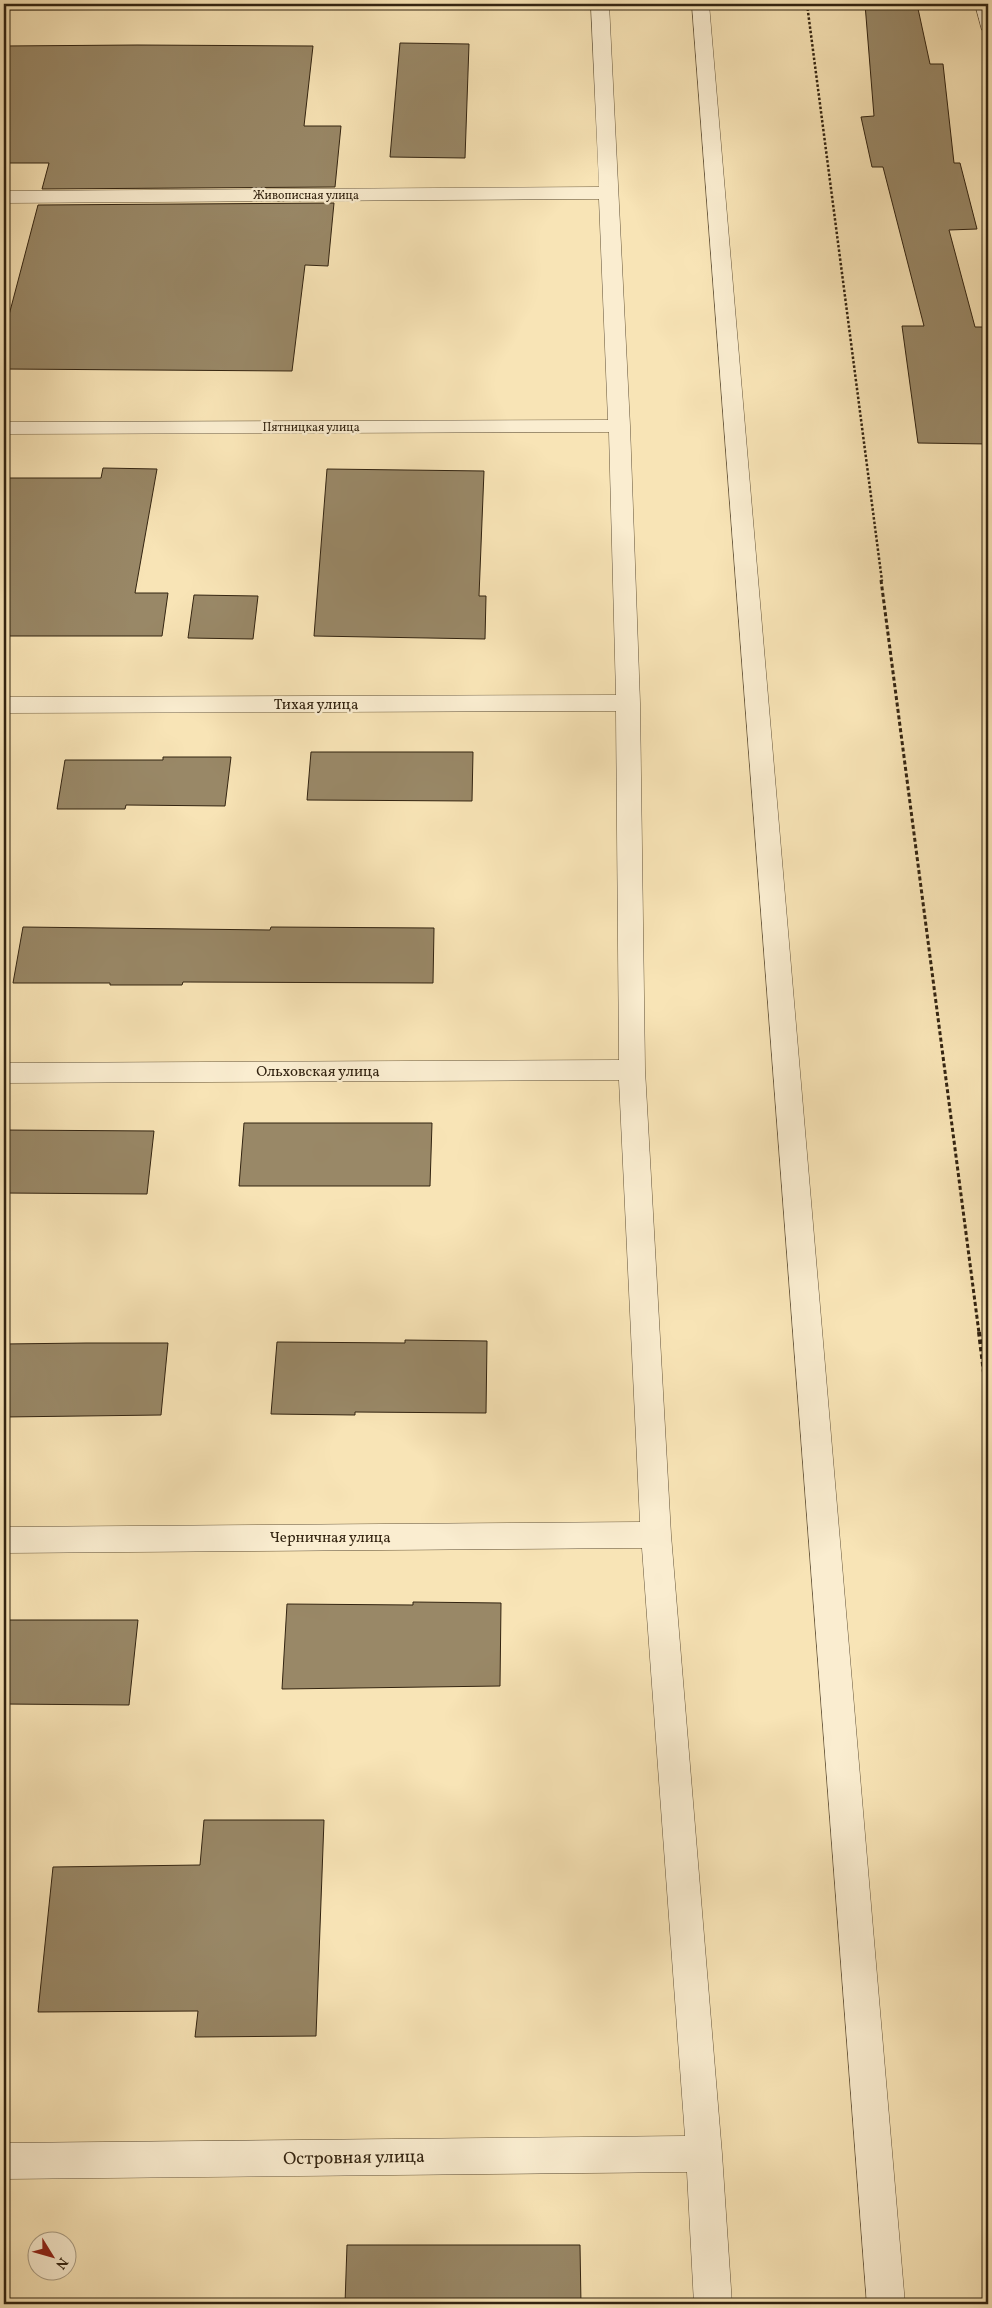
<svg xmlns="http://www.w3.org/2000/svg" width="992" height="2308" font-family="Vollkorn,serif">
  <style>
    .building { fill: #998867; stroke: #332411 }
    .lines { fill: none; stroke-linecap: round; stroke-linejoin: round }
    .minor-casing { stroke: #64543a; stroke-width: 1 }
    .path-far2 { stroke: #332411; stroke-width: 2.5; stroke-dasharray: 2.5 2; stroke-linecap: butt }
    .path-far1 { stroke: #332411; stroke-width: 3; stroke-dasharray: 4 2.5; stroke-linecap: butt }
    .path { stroke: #332411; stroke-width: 4; stroke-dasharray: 4.5 3; stroke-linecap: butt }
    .minor { fill: #faedd0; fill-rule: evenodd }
    .labels { text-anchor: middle; stroke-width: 5; stroke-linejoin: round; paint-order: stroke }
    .far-street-label { font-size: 12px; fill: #332411; stroke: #faedd0 }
    .street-label { font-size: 15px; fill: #332411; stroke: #faedd0 }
    .near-street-label { font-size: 18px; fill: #332411; stroke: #faedd0 }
  </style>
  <rect width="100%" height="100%" fill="#f8e4b6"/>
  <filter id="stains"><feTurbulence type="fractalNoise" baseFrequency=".004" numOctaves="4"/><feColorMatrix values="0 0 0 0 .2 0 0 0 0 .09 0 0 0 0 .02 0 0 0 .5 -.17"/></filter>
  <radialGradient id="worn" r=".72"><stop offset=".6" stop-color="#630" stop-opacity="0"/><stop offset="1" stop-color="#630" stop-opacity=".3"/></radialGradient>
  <path class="building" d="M865 4H917L930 64H943L954 163H960L977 229 949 230 975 327H988V444L918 443 902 326H924L883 167H872L861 117 874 116Z
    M400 43 469 44 465 158 390 157Z
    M137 45 313 46 304 126H341L335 187 42 189 49 163H4V46Z
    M334 203 328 266 305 265 292 371 4 369V334L38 205Z
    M103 468 157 469 135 593H168L162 636H4V478H101Z
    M327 469 484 471 479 596H486L485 639 314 636Z
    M194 595 258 596 253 639 188 638Z
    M311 752H473L472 801 307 800Z
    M163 757H231L225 806 126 805 125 809H57L65 760H163Z
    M23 927 270 930 271 927 434 928 433 983 183 982 182 985H110V983H13Z
    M244 1123H432L430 1186H239Z
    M4 1130 154 1131 147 1194 4 1193Z
    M405 1340 487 1341 486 1413 355 1412V1415L271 1414 277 1342 405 1343Z
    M86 1343H168L161 1415 4 1417V1344Z
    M413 1602 501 1603 500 1686 282 1689 287 1604 413 1605Z
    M4 1620H138L129 1705 4 1704Z
    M204 1820H324L316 2036 195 2037 198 2011 38 2012 53 1867 200 1865Z
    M347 2245H580L581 2304H345Z"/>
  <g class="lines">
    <g class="minor-casing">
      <path id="minor" d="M4 4H201L198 8 192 9 4 10Z
        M591 4H609L630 426 640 703 645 1070 671 1535 722 2154 732 2304H694L687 2172 4 2179V2143L685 2136 642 1548 4 1553V1527L640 1522 619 1080 4 1083V1063L619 1060 616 711 4 713V697L616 695 609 432 4 434V422L608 420 599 199 4 203V191L599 187Z
        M692 4H709L905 2304H867Z
        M975 4H988V31L982 30Z"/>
    </g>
    <path class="path-far2" d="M807 4 882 581"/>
    <path class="path-far1" d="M881 580 979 1333"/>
    <path class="path" d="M979 1332 988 1405"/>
    <use href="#minor" class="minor"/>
  </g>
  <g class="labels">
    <g class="far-street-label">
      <text x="306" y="199">Живописная улица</text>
      <text x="311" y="431">Пятницкая улица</text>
    </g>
    <g class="street-label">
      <text x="316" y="709">Тихая улица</text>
      <text x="318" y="1076">Ольховская улица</text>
      <text x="330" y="1542">Черничная улица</text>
    </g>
    <g class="near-street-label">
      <text transform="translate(354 2157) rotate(-1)" y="6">Островная улица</text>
    </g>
  </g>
  <rect width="992" height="2308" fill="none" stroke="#f8e4b6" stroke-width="20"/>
  <rect x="5" y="5" width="982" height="2298" fill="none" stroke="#332411" stroke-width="2.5"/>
  <rect x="10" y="10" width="972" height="2288" fill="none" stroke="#332411"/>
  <g transform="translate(52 2256) rotate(127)"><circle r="24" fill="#faedd0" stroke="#aa9d84"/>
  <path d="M0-4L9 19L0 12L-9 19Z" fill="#8f2418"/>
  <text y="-8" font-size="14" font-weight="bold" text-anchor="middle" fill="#332411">N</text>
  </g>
  <rect width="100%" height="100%" filter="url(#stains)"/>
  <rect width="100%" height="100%" fill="url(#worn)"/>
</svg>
